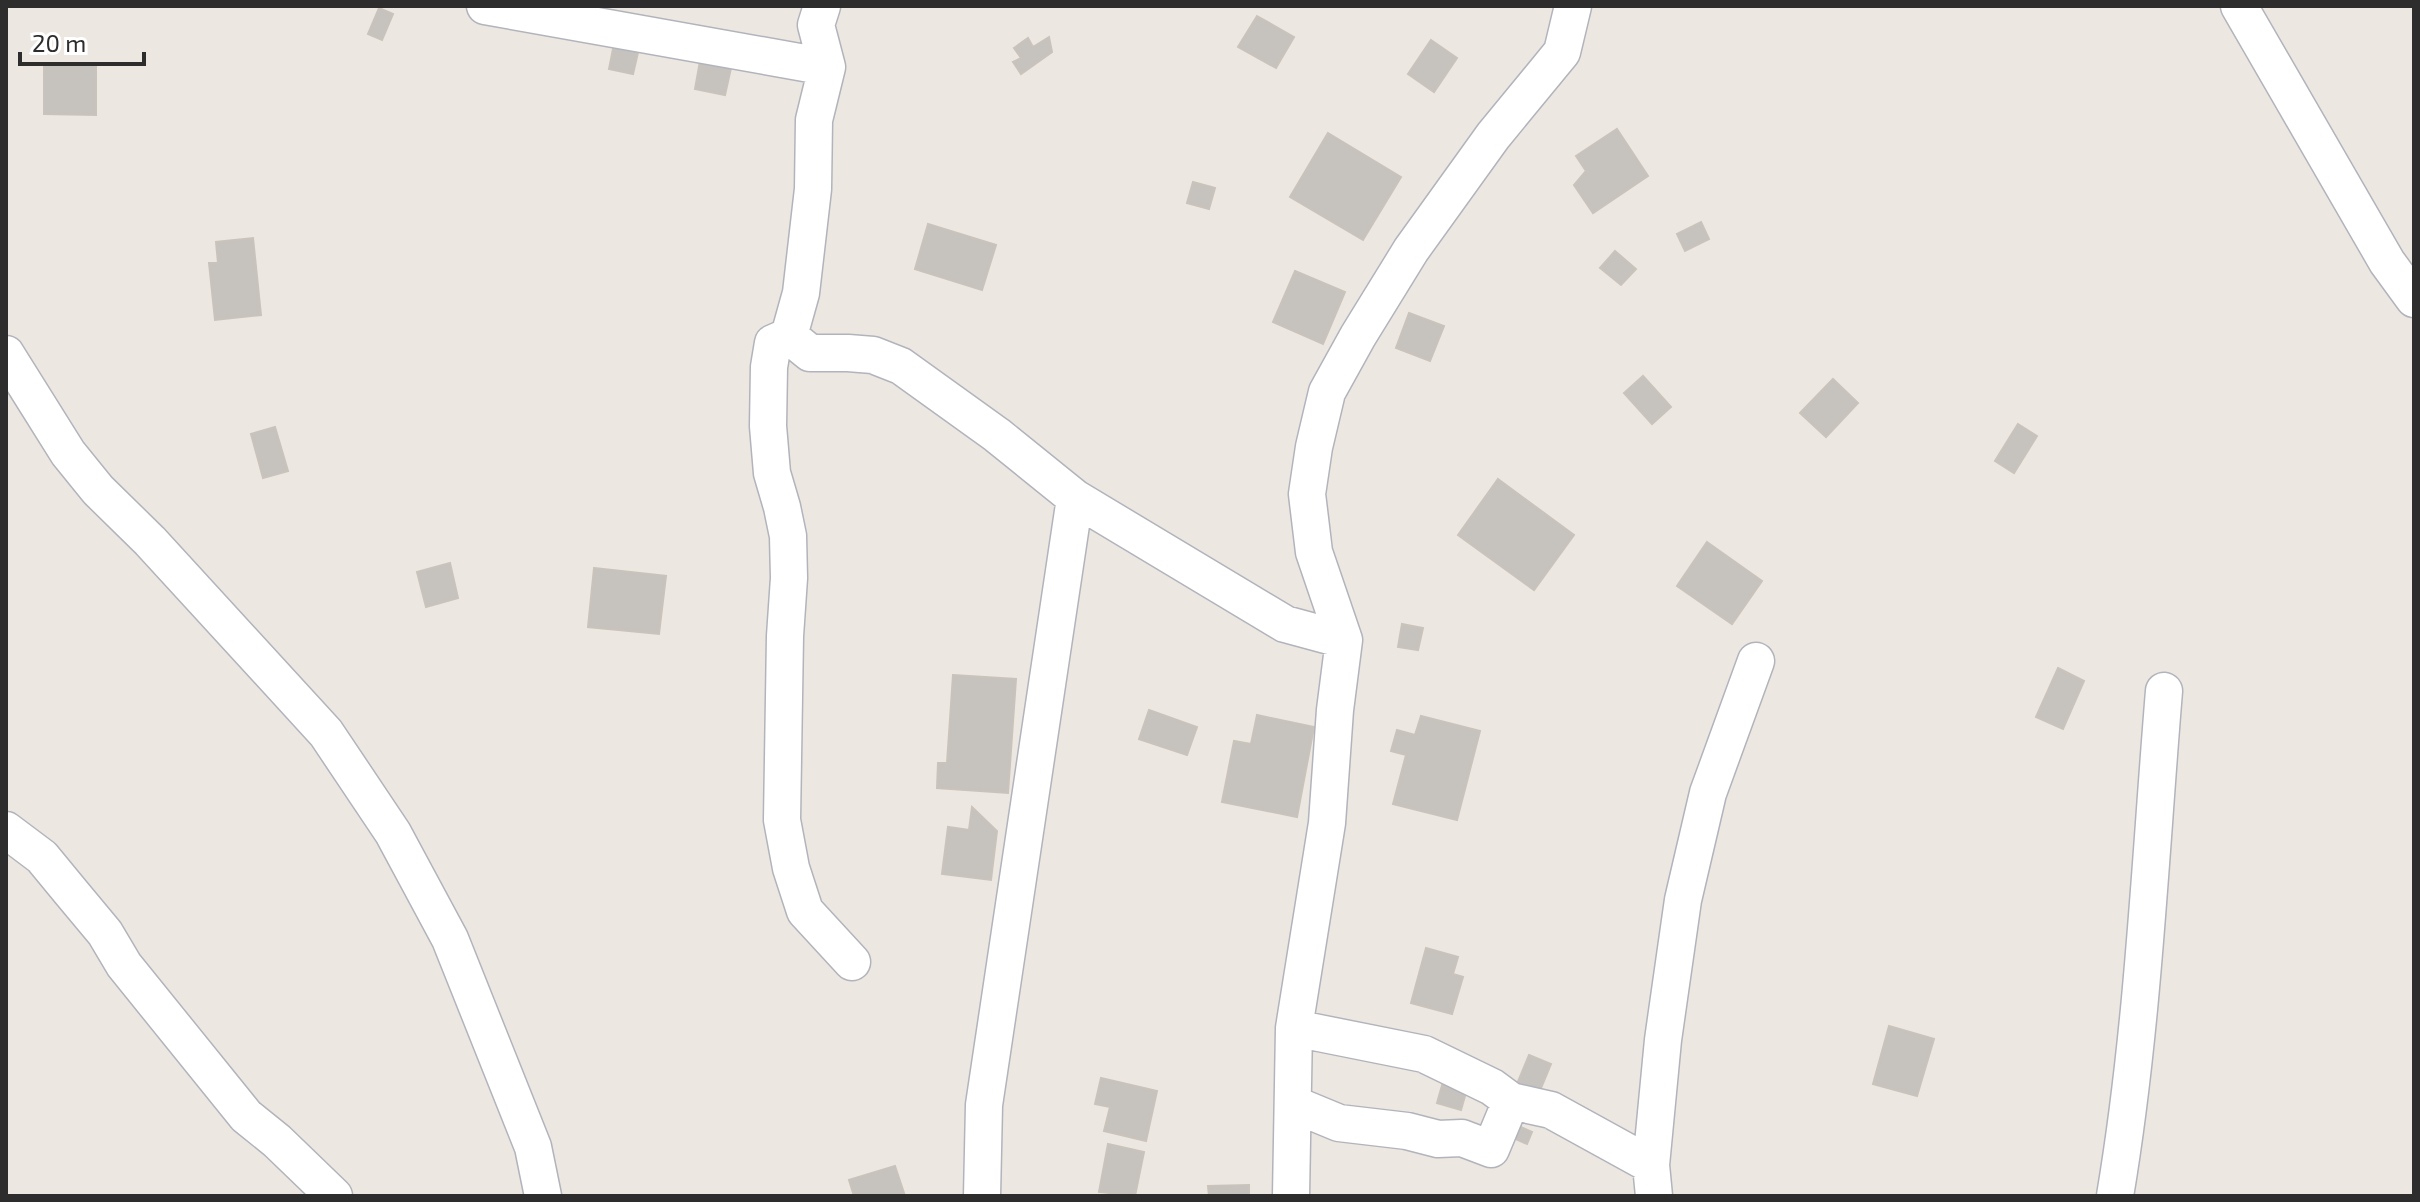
<svg xmlns="http://www.w3.org/2000/svg" width="2420" height="1202" font-family="'Exo 2',sans-serif">
  <style>
    .building { fill: #c6c2bd; stroke: #c9c3bb; stroke-width: 2 }
    .lines { fill: none; stroke-linecap: round; stroke-linejoin: round }
    .minor-casing { stroke: #b2b4bc; stroke-width: 39 }
    .minor { stroke: #fff; stroke-width: 36 }
  </style>
  <rect width="100%" height="100%" fill="#ede7e2"/>
  <path class="building" d="M379 8 393 14 382 40 368 34Z
    M1257 16 1294 37 1276 68 1238 47Z
    M1049 37 1052 52 1021 74 1013 62 1021 58 1014 48 1028 38 1033 47Z
    M615 39 640 44 633 74 609 69Z
    M1431 40 1457 58 1434 92 1408 74Z
    M700 61 731 68 725 95 695 89Z
    M44 63H96V115L44 114Z
    M1617 129 1648 176 1593 213 1574 185 1586 171 1576 156Z
    M1328 133 1401 177 1363 240 1290 197Z
    M1193 182 1215 188 1209 209 1187 203Z
    M1701 222 1709 239 1685 251 1677 234Z
    M928 224 996 245 982 290 915 269Z
    M253 238 261 315 215 320 209 263H218L216 242Z
    M1615 251 1636 269 1621 285 1600 268Z
    M1295 271 1345 292 1323 344 1273 322Z
    M1409 313 1444 326 1430 361 1396 348Z
    M1643 376 1671 407 1652 424 1624 393Z
    M1833 379 1858 403 1826 437 1800 413Z
    M2018 424 2037 436 2014 473 1995 461Z
    M275 427 288 471 263 478 251 434Z
    M1498 479 1574 535 1534 590 1458 535Z
    M1707 542 1762 581 1732 624 1677 586Z
    M450 563 458 598 426 607 417 572Z
    M594 568 666 576 659 634 588 627Z
    M1402 624 1423 628 1418 650 1398 647Z
    M2058 668 2084 681 2063 729 2036 717Z
    M953 675 1016 679 1008 793 937 788 938 763H947Z
    M1149 710 1197 727 1187 755 1139 739Z
    M1257 715 1314 727 1297 817 1222 802 1234 741 1251 744Z
    M1421 716 1480 731 1457 820 1393 804 1406 755 1391 751 1397 730 1415 735Z
    M972 807 997 831 991 880 942 874 948 827 969 830Z
    M1426 948 1458 957 1453 974 1463 977 1452 1014 1411 1003Z
    M1889 1026 1934 1039 1917 1096 1873 1084Z
    M1529 1055 1551 1064 1539 1093 1517 1084Z
    M1445 1075 1469 1082 1461 1110 1437 1103Z
    M1101 1078 1157 1091 1146 1141 1104 1131 1110 1107 1095 1104Z
    M1514 1124 1532 1132 1527 1144 1509 1136Z
    M1108 1144 1144 1152 1135 1196 1099 1192Z
    M895 1166 905 1196H854L849 1180Z
    M1249 1185V1196H1209L1208 1186Z"/>
  <g class="lines">
    <g class="minor-casing">
      <path id="minor" d="M485 6 827 67
        M2239 6 2387 262 2414 299
        M789 336 773 343 769 367 768 426 772 473 782 507 788 536 789 578 785 636 782 820 791 868 805 911 852 962
        M789 336 810 353H848L873 355 901 366 997 435 1075 498 1285 624 1344 640
        M789 336 801 293 813 189 814 120 827 67 816 25 822 6
        M6 354 68 453 98 490 150 541 326 733 393 833 450 939 533 1147 543 1196
        M6 830 42 857 70 891 105 933 124 965 246 1116 277 1141 334 1196
        M1294 1028 1424 1054 1492 1087 1511 1101 1551 1110 1651 1165
        M1293 1104 1339 1123 1407 1131 1438 1139 1462 1138 1491 1149 1511 1101
        M982 1196 984 1105 1075 498
        M1291 1196 1294 1028 1327 823 1335 710 1344 640 1314 552 1307 494 1314 447 1327 392 1358 336 1411 250 1493 136 1562 52 1573 6
        M1654 1196 1651 1165 1663 1040 1683 900 1708 793 1756 661
        M2115 1196C2143 1030 2150 860 2164 691"/>
    </g>
    <use href="#minor" class="minor"/>
  </g>
  <rect width="2420" height="1202" fill="none" stroke="#2d2d2d" stroke-width="16"/>
  <path d="M20 52v12h124v-12" fill="none" stroke="#2d2d2d" stroke-width="4"/>
  <text x="32" y="52" font-size="24" fill="#2d2d2d" stroke="#ffffff" stroke-width="6" paint-order="stroke">20 m</text>
</svg>
